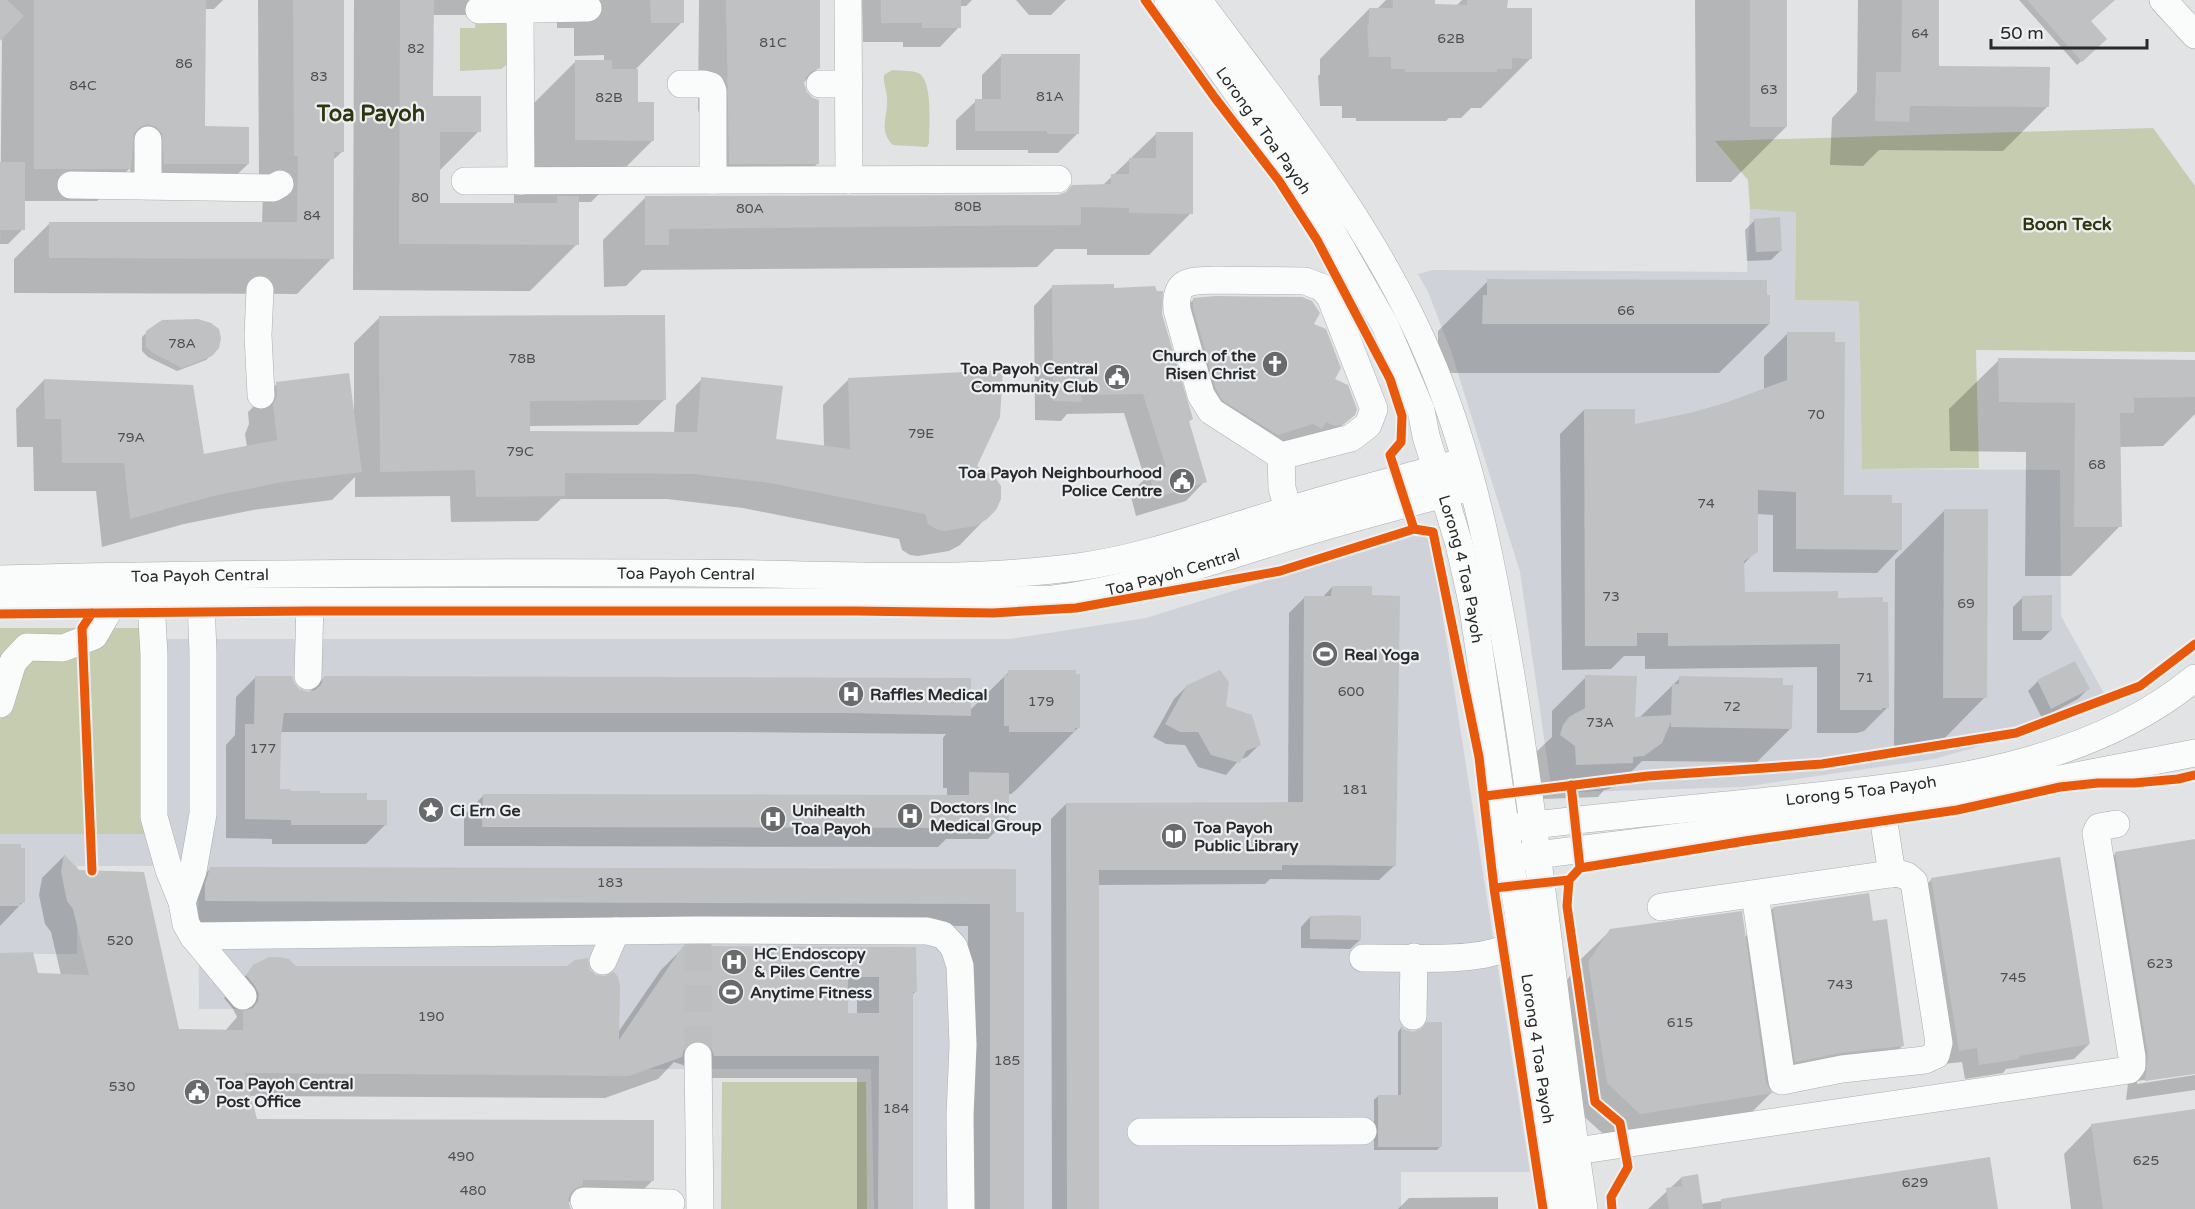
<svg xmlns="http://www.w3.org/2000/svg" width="2195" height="1209" font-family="'Varela Round',sans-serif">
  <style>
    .built { fill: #cfd3d9 }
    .green { fill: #c6ccaf }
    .shadow { fill: #0003; fill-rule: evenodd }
    .building { fill: #c0c1c3; fill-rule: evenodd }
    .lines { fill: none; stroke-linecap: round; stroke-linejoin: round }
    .minor-tunnel { stroke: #bcbec0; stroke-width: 27; stroke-dasharray: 27 14; stroke-linecap: butt }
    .minor-casing { stroke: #acadaf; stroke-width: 28 }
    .minor { stroke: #fafbfb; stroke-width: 27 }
    .cycleway-casing { stroke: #edf0f3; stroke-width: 13 }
    .cycleway { stroke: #e8590c; stroke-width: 9 }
    .labels { text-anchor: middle; stroke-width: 4.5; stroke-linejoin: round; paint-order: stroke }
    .number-label { font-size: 14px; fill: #4e4f50 }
    .street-label { font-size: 16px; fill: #28292a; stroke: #edf0f3 }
    .poi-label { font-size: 16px; font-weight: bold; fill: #28292a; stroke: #edf0f3; text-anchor: start }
    .neighbourhood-label { font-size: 18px; font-weight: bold; fill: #2f350d; stroke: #edf0f3 }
    .district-label { font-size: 22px; font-weight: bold; fill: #2f350d; stroke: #edf0f3 }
  </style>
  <rect width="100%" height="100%" fill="#e1e3e5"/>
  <path class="built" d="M1750 209 1796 211 1795 300 1859 301 1862 469 2060 470 2061 616 2106 697 2047 727 1934 759 1743 787 1552 793 1520 572 1451 351 1428 292 1418 274 1433 270 1747 272Z
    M1429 530 1530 1172H1401V1209H874L871 1069H248V1009H199L198 866H77V954H0V655L21 639H1010L1146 618Z"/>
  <path class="green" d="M476 19H499L515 31V59L501 69 460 71V28H475Z
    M892 70C900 71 914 70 920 74 933 84 929 127 929 143L927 147 893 145C878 130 888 118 887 99 887 90 883 83 884 75Z
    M2153 128 2195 186V352L1976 350 1979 468 1862 469 1859 301 1795 300 1796 212 1750 209 1748 180 1715 141Z
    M0 628H146V834H0Z
    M722 1082H866L867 1209H721Z"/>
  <path class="shadow" d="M0 0H223L214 9H204V128L248 164 215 196H132L130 168 97 201H23V229L8 244H0L2 37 0 39Z
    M258 0H342L343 151 332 161V258L297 294 14 293V259L50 223 262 224 263 191H259Z
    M354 0H682V22L634 71 637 103 653 140 591 202H577V244L530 291 353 290ZM432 15H557V28H574V56L604 55V62L576 61 514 123V204H438V172L479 131 432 97Z
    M699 0H818V68L803 83 818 163 789 192H701V120L698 110Z
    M862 0H972L966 6H959V27L940 47H903V42H863Z
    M1016 0H1066L1051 15H1029Z
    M1386 0H1434V5L1456 6 1462 0H1506V9L1531 58 1481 108H1471L1461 118H1449L1446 121H1356V118H1342V106H1320L1318 76 1320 74V59L1369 9H1377Z
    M1695 0H1785L1786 127 1731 182H1696Z
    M1858 0H1938L1937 67 2048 106 2003 151 1879 150 1863 166 1830 165 1832 118 1857 92Z
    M2019 0H2103L2089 22 2105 39 2077 65Z
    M1002 55 1078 133 1058 153H1028V150H956V120L976 101H982V75Z
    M1157 133 1191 213 1149 255H1087V249H1055L1037 267 642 270 626 286 604 287 603 240 645 198 1058 196 1102 186Z
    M1755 220 1780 251 1771 260 1747 261 1745 230Z
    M1488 281 1769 324 1719 373H1433L1434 346 1438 342V331Z
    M1053 286 1112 289 1160 314 1192 419 1188 422 1205 481 1186 501 1136 516 1130 493 1145 479 1124 413 1067 414 1061 421 1035 420 1034 306Z
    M1194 299 1311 302 1318 313 1312 325 1333 379 1354 414 1333 434 1258 454 1203 419 1174 319Z
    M380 317 664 400 638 425 529 426V432L674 433 676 405 702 379 774 441 824 447 823 405 849 379 975 467 986 518 960 545 949 551 918 556 910 555 902 550 899 539 743 508 667 499H561L538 521 451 522 450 496 355 497V477L332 500 253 510 184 524 102 547 96 491H34L33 447H17L16 409 44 380 203 456 247 447 245 434 249 424 248 412 277 384 354 412V343Z
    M147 332 211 355 206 360 177 371 148 357 142 351V337Z
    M1788 333 1842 496 1900 549 1877 573 1773 572V515L1757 514 1756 551 1743 565 1744 594 1881 604 1888 707 1864 731 1857 733H1817V667L1645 669V656H1624L1611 669 1562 670 1560 434 1584 410 1634 426 1690 414 1726 404 1764 390V357Z
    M1999 360 2195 361V414L2163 446 2119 447 2120 526 2071 576H2025L2026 452 1950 451 1949 409Z
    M1945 510 1985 697 1936 747H1894L1895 560Z
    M1332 587 1394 866 1379 880 1270 879 1265 884 1098 885 1097 1209H1052L1051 819 1066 804 1288 803 1289 613 1304 598H1322Z
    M2023 597 2051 630 2041 640H2013V607Z
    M2074 663 2088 689 2078 699 2042 718 2028 691 2037 682Z
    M1009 672 1078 728 1016 790 1011 794H1007V820L988 839H946L938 847 464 846V815L483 796H947V788H943V738L946 734 731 732H280L278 790 366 802 385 825 366 844H272V839L226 838V745L235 735 236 697 255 678 293 684 298 690 309 693 324 678 969 711Z
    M1586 677 1634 719 1639 718 1680 678 1791 728 1757 762 1642 761 1626 777 1609 789 1604 790 1598 797 1542 799 1541 780 1526 769 1535 753 1552 737V711Z
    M1187 686 1224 707 1260 744 1247 757 1239 760 1226 775 1198 767 1185 745 1166 744 1153 737 1174 699Z
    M2195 841V1072L2137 1081V1084L2195 1075V1090L2126 1100 2129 1075 2096 873 2116 853Z
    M0 846 23 902 0 926Z
    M64 856 178 1031H225L237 1017 233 1009 224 998 254 967 589 971 617 1034 661 970 684 947 915 948V992L912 995V1209H857V1078H691L690 1071 683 1065 674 1062 658 1079 605 1098 249 1096 256 1121 653 1180 630 1203 567 1202 569 1209H0V954L37 975H61L51 932 45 924 39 895 42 878ZM847 999H857V1015H847Z
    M210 869 1014 870 1023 1209H968V926L183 923 187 892Z
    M1932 879 2089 1044 2074 1059 2006 1069 2003 1073 1965 1079 1962 1062 1944 1064 1917 894Z
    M1773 908 1872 922 1902 1046 1874 1074 1811 1081 1769 1090 1771 1093 1743 1121 1611 1141 1579 1112 1560 991 1581 959 1610 931 1744 938Z
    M1310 917 1360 940 1350 949 1301 948V927Z
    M1401 1028 1441 1146 1437 1150H1374V1100L1378 1096H1398V1032Z
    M2195 1111V1209H2071L2064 1154 2092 1125Z
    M1989 1159 1997 1209H1648L1681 1178 1701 1204Z
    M1498 1197V1209H1398L1409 1198Z"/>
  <path class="building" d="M0 0H7L24 16 0 41Z
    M34 0H206L205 126 249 127V164H164L162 133 156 127 147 124 140 127 134 133 131 169H34Z
    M293 0H344V152H334V259L49 258V222H297L298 156H294Z
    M400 0H434L433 96H481V132H440V203H557V196H579V245L399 244Z
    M650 0H684V23H651Z
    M726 0H820V68L812 71 806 77 804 83 807 92 813 98 819 100V164H729Z
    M881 0H961V28H922V23H881Z
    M1393 0H1435V4L1467 5V0H1508L1507 8H1532V59L1512 58V69H1497V72H1405V69H1391V57H1369L1367 25H1369V8H1393Z
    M1750 0H1787V127H1750Z
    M1902 0H1939V66L2050 67 2049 107 1910 106 1909 122 1875 121 1876 72H1901Z
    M2027 0H2115L2091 21 2107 39 2082 62Z
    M1001 54H1080L1079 134H1047V131H975V99H1001Z
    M575 60H612V69H638V102H654V141L575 140Z
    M1156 132H1193V214L1129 213V208L1081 207V225L669 229V245H645V196L1058 195 1066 192 1072 185 1111 184V174H1129V158H1156Z
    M0 162H25V230H0Z
    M1780 217 1782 251 1756 252 1754 219Z
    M1487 279 1767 280V295H1770V324H1482L1483 295H1487Z
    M1114 284V288L1155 286 1157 291H1163L1162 314 1193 419 1189 421 1207 482 1155 498 1149 472 1166 467 1143 394 1081 395 1082 402 1053 401 1052 285Z
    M1215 296 1302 297 1312 301 1320 313 1314 324 1326 329 1341 368 1335 379 1348 385 1357 409 1355 415 1344 424 1334 426 1326 422 1322 429 1313 424 1278 435 1222 400 1216 389 1193 308V298Z
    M665 315 666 400 530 401V431L697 432 701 377 783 386 776 439 850 449 848 378 1003 370 1000 417 977 466 995 477 1001 486V499L996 510 987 519 976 526 944 531 936 529 928 524 925 514 770 483 693 474 565 473V496L476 497 475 470 380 472 379 316Z
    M198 319 211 323 219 329 221 338 219 348 212 356 182 368 153 353 146 347V331L162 320Z
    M1787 332H1835V342H1845L1844 495H1892V503H1902V550L1796 549V492L1758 490V552L1744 561 1745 592 1838 591V598L1883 597V602H1888L1889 708H1882V710H1840V644L1668 646V633H1637V646H1585L1584 409H1635V424L1690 413 1725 403 1787 380Z
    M1998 358 2195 360V397L2134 398V413H2120L2122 527H2074L2075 403 1999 402Z
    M349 373 362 472 283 482 213 496 130 519 124 463H62L61 419H45L44 379 193 385 204 454 277 440 273 405 277 395 276 382Z
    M1944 509H1988L1987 698H1943Z
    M1332 586H1372V595L1400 596 1396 866 1282 865V870H1099V1209H1067L1066 803 1303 802 1304 596H1331Z
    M2052 595V631H2022V596Z
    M2075 661 2090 689 2051 709 2037 680Z
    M1008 670H1076V674H1080V728H1075V732H1009V726H1004V675H1008Z
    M1220 670 1229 682 1226 706 1252 715 1261 745 1246 751 1240 763 1211 755 1198 732H1180L1165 724 1187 685Z
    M1585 675 1637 676 1635 717 1671 715 1672 684H1679V676L1783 678V685H1793L1792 729 1671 727V722L1662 743 1644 756 1633 757V763L1576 765 1575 746 1560 735 1563 725 1569 717 1585 708Z
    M255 676H292L294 683 299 689 308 692 315 690 321 685 324 676 971 678V716L846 713H284L281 737 280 789H291L290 791H320V793H367V800H387V825H291V820L245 819V724H254Z
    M969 772 1009 773V820H959V828L482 827 483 794 969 795Z
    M2195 839V1074L2145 1081 2148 1054 2115 852Z
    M0 844H21V848H25V903H20V906H0Z
    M64 854 79 870 144 872 179 1029 243 1030V1011L253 1008 258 1001 259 994 255 986 246 975 253 965 269 957H279L289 959 296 966H567L575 960 588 958 590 970 596 975 605 976 614 972 618 977 620 986 619 1040 683 946 916 947 917 992H913V1209H878L879 1056H714L711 1047 706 1043 698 1040 689 1043 684 1049 682 1057 629 1076 245 1073 257 1119 654 1120V1181L583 1180V1185L576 1188 570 1193 568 1201 571 1209H0V953L33 952 38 973 89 975 73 909 67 901 61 872ZM848 977H879V1013H848Z
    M2060 857 2090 1044 2019 1056V1059L1979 1065 1977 1048 1959 1051 1931 878Z
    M210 867 1016 869V912H1024V1209H990V904L205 901V884Z
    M1869 893 1873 921 1887 919 1904 1046 1840 1053 1795 1062 1773 907Z
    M1742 911 1766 1083 1773 1093 1640 1114 1607 1083 1588 962 1610 929Z
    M1342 915 1361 916V940L1310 939V916Z
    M1427 1022H1442V1147H1378V1095H1401V1026L1405 1030 1413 1032 1421 1029Z
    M2195 1109V1209H2103L2091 1124Z
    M1990 1157 1998 1209H1721V1199Z
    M1698 1174 1703 1209H1669L1666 1188 1682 1186 1681 1177Z"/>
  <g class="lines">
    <path class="minor-tunnel" d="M698 944V1056"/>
    <g class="minor-casing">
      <g id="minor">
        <path d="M848 0 849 180"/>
        <path id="s1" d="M1168 0 1209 53 1305 188 1328 225 1385 325 1421 410 1426 436 1459 544 1472 602 1562 1209"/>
        <path d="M1198 0C1284 116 1378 231 1433 366 1475 468 1495 578 1513 687 1541 860 1558 1035 1584 1209"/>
        <path d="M2163 0 2195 35"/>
        <path d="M520 9 521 181"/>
        <path d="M479 10 588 8"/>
        <path d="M681 84H704L711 86 713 91V180"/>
        <path d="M820 84H848"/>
        <path d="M148 140V185"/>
        <path d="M465 181 1058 179"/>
        <path d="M71 185 273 188 280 184"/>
        <path d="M1215 280 1305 281 1321 287 1330 296 1374 409 1368 425 1351 438 1281 456 1211 411 1201 395 1177 310C1174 279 1191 281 1215 280Z"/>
        <path d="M260 290 258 335 261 395"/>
        <path d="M1281 456 1282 488 1288 509"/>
        <path id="s2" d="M0 579C228 573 456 572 684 573 815 573 947 584 1078 567 1144 558 1208 534 1272 515 1336 495 1401 479 1465 461"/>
        <path d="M151 601 154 655V817L169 870 182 902 186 924 193 936 243 996"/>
        <path id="s3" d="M0 604 151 601 885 602 1053 599C1127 590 1199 565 1270 543 1337 522 1404 504 1472 487"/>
        <path d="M308 676 310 603"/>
        <path d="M0 704 13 662 27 647 63 648 94 636 113 603"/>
        <path d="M1882 810 1892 874"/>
        <path id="s4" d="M1517 827C1607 816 1697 808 1788 799 1926 784 2084 770 2195 678"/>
        <path d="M1521 857 1797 822 1956 799 2195 753"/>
        <path d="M182 902 193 871 203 814V652L201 602"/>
        <path d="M1661 907 1897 873 1907 876 1914 882 1939 1043 1936 1055 1925 1060 1842 1069 1782 1081 1755 894"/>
        <path d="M193 936 698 930 927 931 943 935 954 947 960 966 963 1045 960 1115 961 1209"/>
        <path d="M1363 958C1399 957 1471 963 1503 949 1510 945 1515 939 1520 933"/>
        <path d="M603 961 616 931"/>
        <path d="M1413 1016 1414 957"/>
        <path d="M698 1056 700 1209"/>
        <path d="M1141 1132 1363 1131"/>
        <path d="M1576 1151 2129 1070 2132 1066V1057L2096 833 2099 827 2116 824"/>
        <path d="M584 1201 671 1203"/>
      </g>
    </g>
    <use href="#minor" class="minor"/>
    <g class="cycleway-casing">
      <path id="cycleway" d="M1145 0 1215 98 1279 181 1317 240 1390 379 1402 416 1401 442 1390 455 1414 529
        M92 613 82 628 92 871
        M0 614 310 611H856L993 613 1076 608 1280 571 1414 529 1433 532 1479 757 1494 888 1543 1209
        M1571 785 1580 868
        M1485 796 1648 776 1822 764 2016 733 2140 686 2195 644
        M1494 888 1569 880
        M1612 1209 1611 1197 1628 1167 1620 1123 1595 1102 1567 906 1569 880 1580 868 1745 841 1957 810 2060 787 2098 783H2134L2178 779 2195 775"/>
    </g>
    <use href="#cycleway" class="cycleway"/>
  </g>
  <defs>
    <g id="church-disc" transform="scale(1.35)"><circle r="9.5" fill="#696a6b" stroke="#edf0f3"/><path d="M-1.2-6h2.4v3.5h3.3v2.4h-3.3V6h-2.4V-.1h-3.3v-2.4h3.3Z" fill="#fff"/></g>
    <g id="civic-disc" transform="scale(1.35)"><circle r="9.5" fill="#696a6b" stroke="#edf0f3"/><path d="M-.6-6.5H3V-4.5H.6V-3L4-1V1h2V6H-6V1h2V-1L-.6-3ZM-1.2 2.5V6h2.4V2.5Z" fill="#fff"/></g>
    <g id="stadium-disc" transform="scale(1.35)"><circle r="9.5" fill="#696a6b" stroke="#edf0f3"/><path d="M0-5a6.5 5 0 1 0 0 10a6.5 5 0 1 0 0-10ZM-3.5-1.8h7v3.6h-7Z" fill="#fff"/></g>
    <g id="hospital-disc" transform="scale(1.35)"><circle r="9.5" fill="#696a6b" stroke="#edf0f3"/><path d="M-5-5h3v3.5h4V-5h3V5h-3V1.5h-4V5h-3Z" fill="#fff"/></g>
    <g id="sight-disc" transform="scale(1.35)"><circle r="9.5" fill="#696a6b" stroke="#edf0f3"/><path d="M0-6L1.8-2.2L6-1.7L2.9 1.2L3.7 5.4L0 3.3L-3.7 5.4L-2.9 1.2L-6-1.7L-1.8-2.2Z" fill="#fff"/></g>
    <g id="library-disc" transform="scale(1.35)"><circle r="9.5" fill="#696a6b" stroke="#edf0f3"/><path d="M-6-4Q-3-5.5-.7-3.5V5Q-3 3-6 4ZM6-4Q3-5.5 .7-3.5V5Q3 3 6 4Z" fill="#fff"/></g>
  </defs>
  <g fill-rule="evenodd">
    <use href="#church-disc" x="1275" y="364"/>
    <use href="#civic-disc" x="1117" y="377"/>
    <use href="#civic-disc" x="1182" y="481"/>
    <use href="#stadium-disc" x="1325" y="654"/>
    <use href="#hospital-disc" x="851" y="694"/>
    <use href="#sight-disc" x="431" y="810"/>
    <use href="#hospital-disc" x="910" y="816"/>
    <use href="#hospital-disc" x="773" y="819"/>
    <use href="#library-disc" x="1174" y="836"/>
    <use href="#hospital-disc" x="734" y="962"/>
    <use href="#stadium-disc" x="731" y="992"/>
    <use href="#civic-disc" x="197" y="1092"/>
  </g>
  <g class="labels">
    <g class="number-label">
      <text x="1920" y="38">64</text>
      <text x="1451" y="43">62B</text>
      <text x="773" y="47">81C</text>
      <text x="416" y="53">82</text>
      <text x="184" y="68">86</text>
      <text x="319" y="81">83</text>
      <text x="83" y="90">84C</text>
      <text x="1769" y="94">63</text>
      <text x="1050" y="101">81A</text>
      <text x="609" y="102">82B</text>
      <text x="420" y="202">80</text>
      <text x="968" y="211">80B</text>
      <text x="750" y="213">80A</text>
      <text x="312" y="220">84</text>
      <text x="1626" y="315">66</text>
      <text x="182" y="348">78A</text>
      <text x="522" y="363">78B</text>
      <text x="1816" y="419">70</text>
      <text x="921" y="438">79E</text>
      <text x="131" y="442">79A</text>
      <text x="520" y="456">79C</text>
      <text x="2097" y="469">68</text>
      <text x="1706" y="508">74</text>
      <text x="1611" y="601">73</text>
      <text x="1966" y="608">69</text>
      <text x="1865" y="682">71</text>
      <text x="1351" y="696">600</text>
      <text x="1041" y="706">179</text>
      <text x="1732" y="711">72</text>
      <text x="1600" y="727">73A</text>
      <text x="263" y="753">177</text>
      <text x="1355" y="794">181</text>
      <text x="610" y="887">183</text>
      <text x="120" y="945">520</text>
      <text x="2160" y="968">623</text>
      <text x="2013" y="982">745</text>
      <text x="1840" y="989">743</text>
      <text x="431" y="1021">190</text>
      <text x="1680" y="1027">615</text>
      <text x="1007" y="1065">185</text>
      <text x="122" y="1091">530</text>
      <text x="896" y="1113">184</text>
      <text x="461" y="1161">490</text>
      <text x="2146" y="1165">625</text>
      <text x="1915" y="1187">629</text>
      <text x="473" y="1195">480</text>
    </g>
    <g class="street-label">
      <text dy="6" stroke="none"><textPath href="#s1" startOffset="162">Lorong 4 Toa Payoh</textPath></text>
      <text dy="6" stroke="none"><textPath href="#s1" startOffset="648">Lorong 4 Toa Payoh</textPath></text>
      <text dy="6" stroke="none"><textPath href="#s3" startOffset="1176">Toa Payoh Central</textPath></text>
      <text dy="6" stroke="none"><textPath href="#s2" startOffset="686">Toa Payoh Central</textPath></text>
      <text dy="6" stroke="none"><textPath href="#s2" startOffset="200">Toa Payoh Central</textPath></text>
      <text dy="6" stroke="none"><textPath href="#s4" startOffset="346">Lorong 5 Toa Payoh</textPath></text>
      <text dy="6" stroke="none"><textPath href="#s1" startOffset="1134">Lorong 4 Toa Payoh</textPath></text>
    </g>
    <g class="poi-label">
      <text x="1256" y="361" text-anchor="end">Church of the<tspan x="1256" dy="18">Risen Christ</tspan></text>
      <text x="1098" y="374" text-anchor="end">Toa Payoh Central<tspan x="1098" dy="18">Community Club</tspan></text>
      <text x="1162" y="478" text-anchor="end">Toa Payoh Neighbourhood<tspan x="1162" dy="18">Police Centre</tspan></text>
      <text x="1344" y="660">Real Yoga</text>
      <text x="870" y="700">Raffles Medical</text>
      <text x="930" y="813">Doctors Inc<tspan x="930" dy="18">Medical Group</tspan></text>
      <text x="450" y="816">Ci Ern Ge</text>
      <text x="792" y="816">Unihealth<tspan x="792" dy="18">Toa Payoh</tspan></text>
      <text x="1194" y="833">Toa Payoh<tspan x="1194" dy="18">Public Library</tspan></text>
      <text x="754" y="959">HC Endoscopy<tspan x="754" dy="18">&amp; Piles Centre</tspan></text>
      <text x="750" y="998">Anytime Fitness</text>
      <text x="216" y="1089">Toa Payoh Central<tspan x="216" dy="18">Post Office</tspan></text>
    </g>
    <g class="neighbourhood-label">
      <text x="2067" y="230">Boon Teck</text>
    </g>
    <g class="district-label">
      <text x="371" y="121">Toa Payoh</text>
    </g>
  </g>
  <path d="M1991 39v9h156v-9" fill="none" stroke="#28292a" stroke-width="3"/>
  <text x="2000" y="39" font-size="18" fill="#28292a" stroke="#edf0f3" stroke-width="4.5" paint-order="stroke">50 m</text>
</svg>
